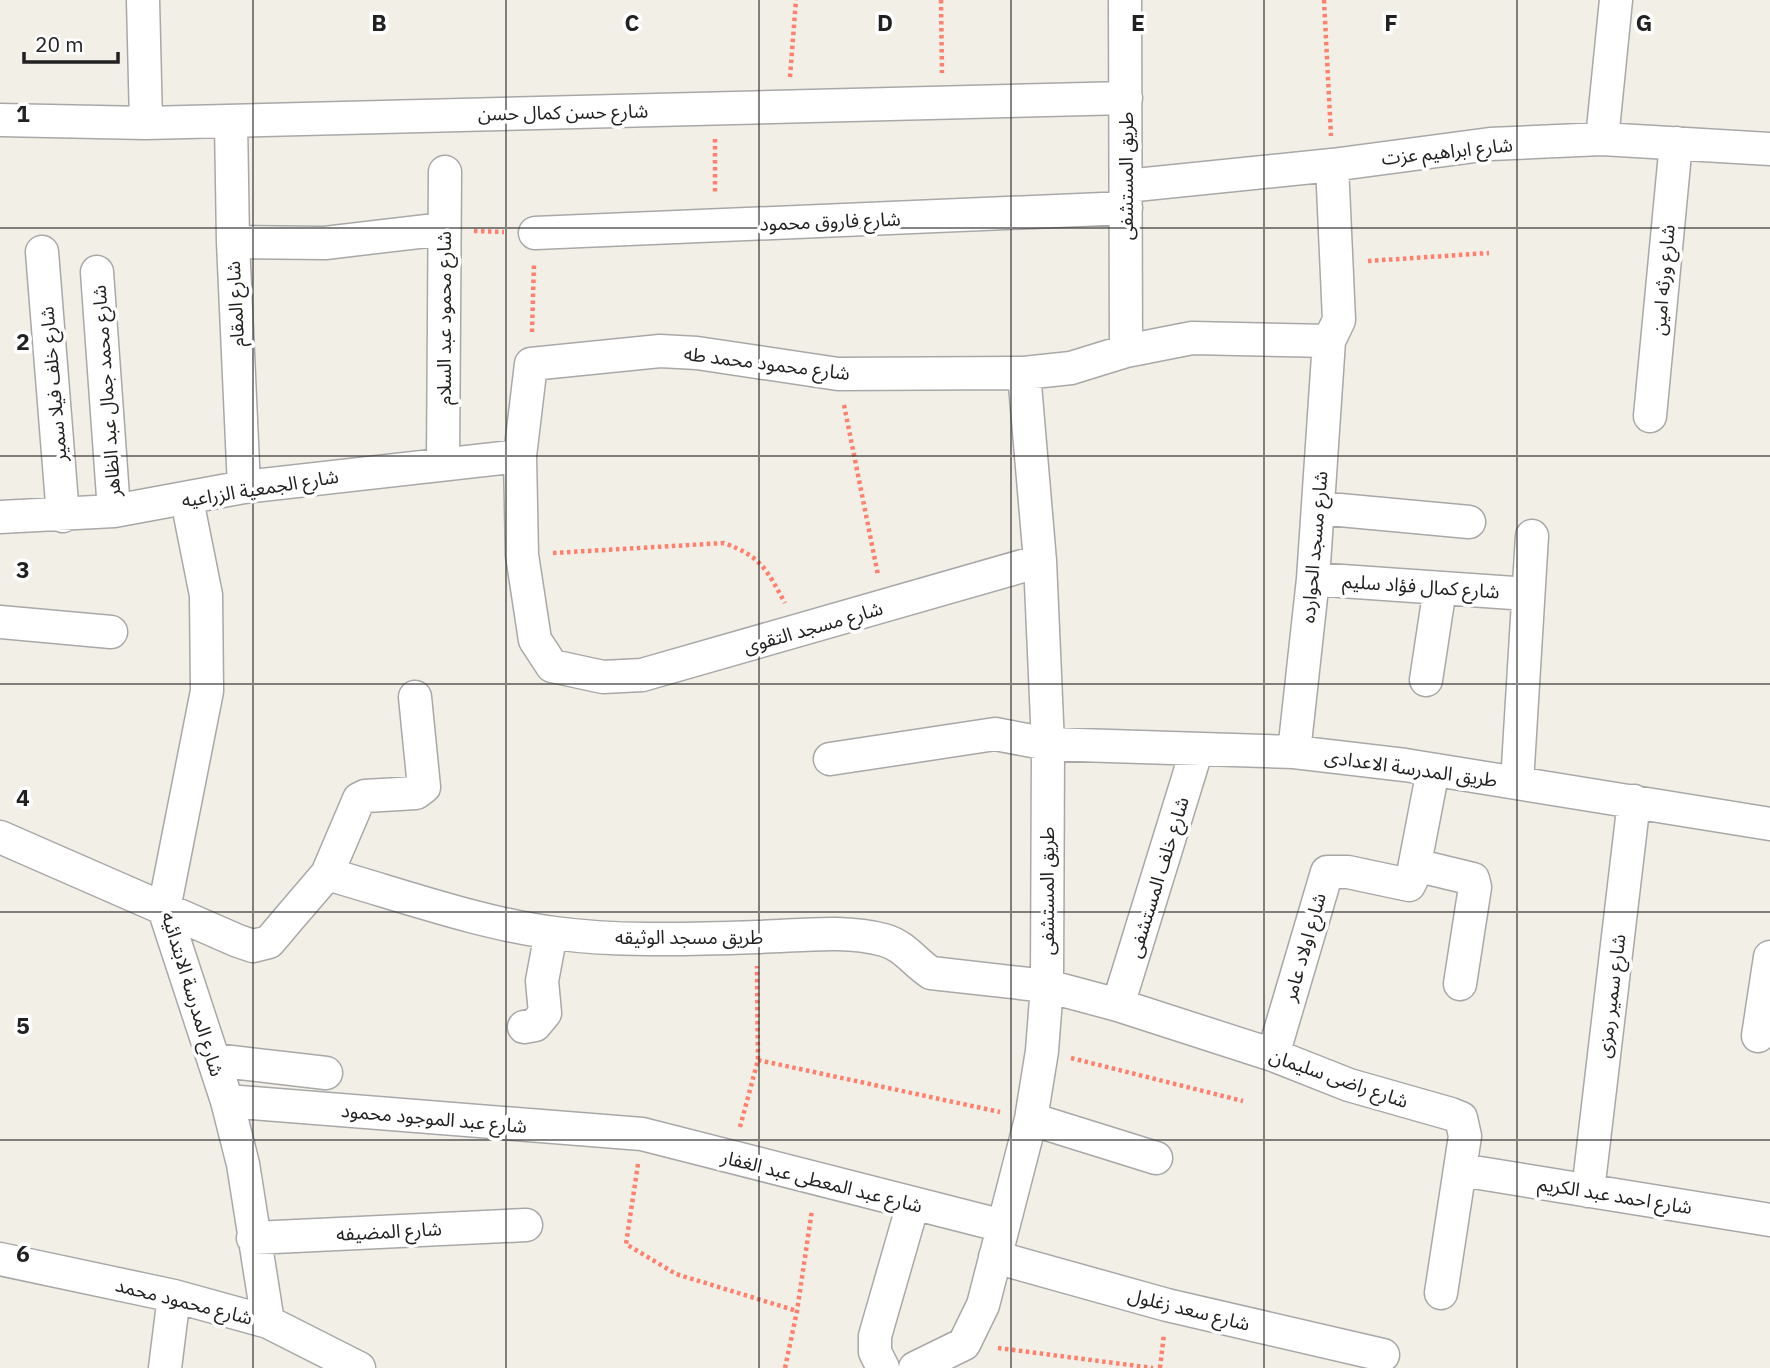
<svg xmlns="http://www.w3.org/2000/svg" width="1770" height="1368" font-family="'IBM Plex Sans','Noto Sans Arabic',sans-serif">
  <style>
    .lines { fill: none; stroke-linecap: round; stroke-linejoin: round }
    .minor-casing { stroke: #a8a8a8; stroke-width: 35 }
    .path { stroke: #ff806c; stroke-width: 4.5; stroke-dasharray: 3.5 3.5; stroke-linecap: butt }
    .minor { stroke: #fff; stroke-width: 32 }
    .grid { fill: none; stroke: #212121; stroke-width: 2; stroke-opacity: 0.55 }
    .labels { text-anchor: middle; stroke-width: 7; stroke-linejoin: round; paint-order: stroke }
    .street-label { font-size: 19px; fill: #212121; stroke: #fff }
    .grid-label { font-size: 23px; text-anchor: middle; font-weight: bold; fill: #212121; stroke: #fff; stroke-width: 7; stroke-linejoin: round; paint-order: stroke }
  </style>
  <rect width="100%" height="100%" fill="#f2efe7"/>
  <g class="lines">
    <g class="minor-casing">
      <path id="minor" d="M143 0 146 123
        M1125 0 1126 351
        M0 120 146 123 1126 98
        M231 121 233 242 244 487
        M1602 139 1616 0
        M1126 186 1332 165 1490 144 1602 139 1770 149
        M535 233 1126 208
        M233 242 325 243 444 229
        M42 252 63 516
        M97 272 114 511
        M1650 416 1676 143
        M443 463 445 172
        M187 500 206 595 207 691 164 909 227 1101 243 1164 268 1322
        M1318 508 1469 522
        M0 517 114 511 244 487 520 456
        M1040 561 642 675 603 677 552 666 535 640 522 555 520 456 531 364 660 351 697 353 838 374 1024 373 1071 368 1126 351 1192 338 1329 341
        M1313 579 1528 594
        M0 622 111 632
        M1426 680 1440 588
        M1294 752 1313 579 1329 341 1339 320 1332 165
        M830 759 995 734 1048 744 1294 752 1405 765 1770 824
        M1517 783 1532 536
        M0 837 238 941 253 946 269 942 291 916 327 874 359 799 365 796 416 793 424 787 415 697
        M1415 865 1473 879 1475 887 1460 984
        M327 874C398 894 482 924 554 933 620 942 690 939 757 937 798 936 844 929 884 940 905 946 914 962 931 973L1047 986 1118 1005 1273 1055 1349 1085 1451 1114 1461 1118 1465 1136 1441 1293
        M1118 1005 1197 749
        M524 1027 535 1025 545 1013 542 981 551 933
        M1758 1036 1770 957
        M1273 1055 1327 872H1348L1409 885 1412 879 1433 770
        M214 1060 326 1073
        M227 1101 642 1134 1003 1226
        M1031 1119 1156 1158
        M1461 1170 1770 1220
        M1588 1191 1634 801
        M253 1238 526 1225
        M995 1257 1167 1305 1383 1355
        M0 1259 174 1296 268 1322 359 1368
        M165 1368 174 1296
        M883 1368 875 1352V1336L913 1204
        M915 1368 964 1344 983 1305 1031 1119 1042 1051 1047 986 1048 744 1040 561 1024 373"/>
    </g>
    <path class="path" d="M941 0 942 73
      M1324 0 1331 136
      M790 77 796 0
      M715 139V194
      M474 231 504 232
      M1368 261 1489 253
      M532 332 534 263
      M844 405 878 575
      M553 553 724 543C762 557 766 569 785 603
      M1071 1058 1243 1101
      M758 1060 1000 1112
      M740 1127 758 1060 757 966
      M638 1164 626 1244 676 1274 797 1311
      M998 1348 1153 1368
      M785 1368 797 1311 812 1210
      M1160 1368 1164 1334"/>
    <use href="#minor" class="minor"/>
  </g>
  <path class="grid" d="M253 0V1368M506 0V1368M759 0V1368M1011 0V1368M1264 0V1368M1517 0V1368M0 228H1770M0 456H1770M0 684H1770M0 912H1770M0 1140H1770"/>
  <g class="labels">
    <g class="street-label">
      <text transform="translate(563 112) rotate(-1)" y="7">شارع حسن كمال حسن</text>
      <text transform="translate(1447 151) rotate(-6)" y="7">شارع ابراهيم عزت</text>
      <text transform="translate(1126 176) rotate(-90)" y="7">طريق المستشفى</text>
      <text transform="translate(830 221) rotate(-2)" y="7">شارع فاروق محمود</text>
      <text transform="translate(1663 280) rotate(-85)" y="7">شارع ورثه امين</text>
      <text transform="translate(235 304) rotate(-93)" y="7">شارع المقام</text>
      <text transform="translate(444 318) rotate(-90)" y="7">شارع محمود عبد السلام</text>
      <text transform="translate(767 363) rotate(7)" y="7">شارع محمود محمد طه</text>
      <text transform="translate(53 384) rotate(-95)" y="7">شارع خلف فيلا سمير</text>
      <text transform="translate(106 391) rotate(-94)" y="7">شارع محمد جمال عبد الظاهر</text>
      <text transform="translate(260 488) rotate(-9)" y="7">شارع الجمعية الزراعيه</text>
      <text transform="translate(1314 547) rotate(-85)" y="7">شارع مسجد الحوارده</text>
      <text transform="translate(1421 586) rotate(4)" y="7">شارع كمال فؤاد سليم</text>
      <text transform="translate(813 627) rotate(-16)" y="7">شارع مسجد التقوى</text>
      <text transform="translate(1411 768) rotate(8)" y="7">طريق المدرسة الاعدادى</text>
      <text transform="translate(1158 877) rotate(-73)" y="7">شارع خلف المستشفى</text>
      <text transform="translate(1047 891) rotate(-90)" y="7">طريق المستشفى</text>
      <text x="689" y="944">طريق مسجد الوثيقه</text>
      <text transform="translate(1304 947) rotate(-74)" y="7">شارع اولاد عامر</text>
      <text transform="translate(193 994) rotate(73)" y="7">شارع المدرسة الابتدائيه</text>
      <text transform="translate(1611 996) rotate(-83)" y="7">شارع سمير رمزى</text>
      <text transform="translate(1339 1078) rotate(19)" y="7">شارع راضى سليمان</text>
      <text transform="translate(434 1118) rotate(5)" y="7">شارع عبد الموجود محمود</text>
      <text transform="translate(822 1181) rotate(14)" y="7">شارع عبد المعطى عبد الغفار</text>
      <text transform="translate(1615 1195) rotate(9)" y="7">شارع احمد عبد الكريم</text>
      <text transform="translate(389 1231) rotate(-3)" y="7">شارع المضيفه</text>
      <text transform="translate(184 1301) rotate(14)" y="7">شارع محمود محمد</text>
      <text transform="translate(1189 1309) rotate(14)" y="7">شارع سعد زغلول</text>
    </g>
  </g>
  <g class="grid-label">
    <text x="379" y="31">B</text>
    <text x="632" y="31">C</text>
    <text x="885" y="31">D</text>
    <text x="1138" y="31">E</text>
    <text x="1391" y="31">F</text>
    <text x="1644" y="31">G</text>
    <text x="23" y="122">1</text>
    <text x="23" y="350">2</text>
    <text x="23" y="578">3</text>
    <text x="23" y="806">4</text>
    <text x="23" y="1034">5</text>
    <text x="23" y="1262">6</text>
  </g>
  <path d="M24 52v10h94v-10" fill="none" stroke="#212121" stroke-width="3.5"/>
  <text x="35" y="52" font-size="21" fill="#212121" stroke="#ffffff" stroke-width="5" paint-order="stroke">20 m</text>
</svg>
